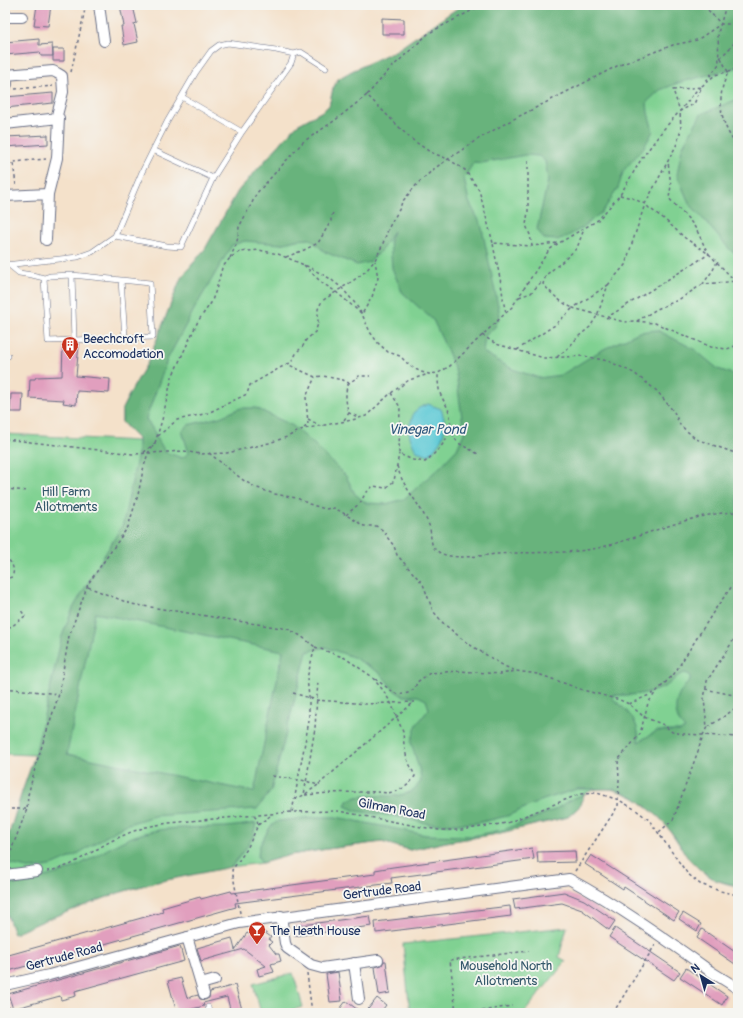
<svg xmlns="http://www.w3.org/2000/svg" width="743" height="1018" font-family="Pangolin,sans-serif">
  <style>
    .green { fill: #80d192; stroke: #4e8078 }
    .forest { fill: #68b37c; stroke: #42716d; fill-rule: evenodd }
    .water { fill: #5dc9d5; stroke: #3c7c9a }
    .building { fill: #e19fbe }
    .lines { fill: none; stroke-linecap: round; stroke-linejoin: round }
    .lane-casing { stroke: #676d84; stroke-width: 6 }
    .street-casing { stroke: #676d84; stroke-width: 12 }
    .path { stroke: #676d84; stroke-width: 1.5; stroke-dasharray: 3 3; stroke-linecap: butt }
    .lane { stroke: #fff; stroke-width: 5 }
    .street { stroke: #fff; stroke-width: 10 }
    .labels { text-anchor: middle; stroke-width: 3.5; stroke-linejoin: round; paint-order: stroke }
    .poi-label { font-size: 13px; fill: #1b2f5e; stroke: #f6f6f2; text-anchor: start }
    .park-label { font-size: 13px; fill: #34586b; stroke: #f6f6f2 }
    .street-label { font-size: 13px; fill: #1b2f5e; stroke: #f6f6f2 }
    .water-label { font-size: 14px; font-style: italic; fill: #2c567c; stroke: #f6f6f2 }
  </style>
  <rect width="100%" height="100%" fill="#f6f6f2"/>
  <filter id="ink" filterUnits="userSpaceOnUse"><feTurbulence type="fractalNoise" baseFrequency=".025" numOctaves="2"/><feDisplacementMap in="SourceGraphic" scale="8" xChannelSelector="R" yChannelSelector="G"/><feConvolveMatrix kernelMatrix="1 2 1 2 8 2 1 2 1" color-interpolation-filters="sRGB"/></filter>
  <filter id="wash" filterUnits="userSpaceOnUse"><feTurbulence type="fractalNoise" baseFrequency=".012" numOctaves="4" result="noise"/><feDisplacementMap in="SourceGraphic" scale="16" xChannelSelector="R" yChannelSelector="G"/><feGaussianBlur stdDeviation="0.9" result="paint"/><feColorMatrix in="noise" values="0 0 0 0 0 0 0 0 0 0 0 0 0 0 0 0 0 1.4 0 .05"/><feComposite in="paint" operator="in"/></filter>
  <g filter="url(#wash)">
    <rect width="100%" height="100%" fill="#f4e1ca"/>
    <path class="green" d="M462 5H738V886C723 884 708 878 697 867 682 853 674 833 660 818 646 803 620 786 598 789 594 789 589 792 584 794L581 805 568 817 492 835 446 842 410 850 382 842 327 849 290 855 262 863 222 868 152 883 118 893 43 921 14 934 5 909V847L22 792 35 755 5 754V434L138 441V439L122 422V409L130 393 148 362 181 278 205 249 238 191 297 125 321 112 329 106 333 89 338 79 352 71 397 50Z
      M567 927 559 957 566 961 524 1013H410L403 944Z
      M293 973 303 1007 280 1013H261L253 984Z"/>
    <path class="forest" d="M462 5H738V67L678 83 660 90 647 102 648 113 653 131 644 147 624 170 618 188 603 211 582 228 568 236 557 240 544 239 537 229 548 180 545 161 539 156 525 155 482 163 474 162 464 178 469 202 481 224 500 315 495 327 485 336 483 352 512 369 539 378 561 375 600 351 639 332 657 330 694 349 718 369 738 376V886L715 880 698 868 687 857 675 837 660 818 634 797 614 789H577L543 800 507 816 477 823 453 824H429L394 816 356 811 345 806 347 801C366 790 390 801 410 792 414 790 418 785 421 781L420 772 411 742 417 724 429 709 426 700 418 696H403L395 691 380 673 353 657 325 647 307 652 271 791 257 809 154 816 125 825 74 856 54 865 32 869 5 863V847L22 792 35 755 62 636 73 608 123 524 138 453V439L122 422V409L130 393 148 362 181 278 205 249 238 191 297 125 321 112 329 106 333 89 338 79 352 71 397 50ZM393 231 390 240 392 268 402 292 433 320 449 354 456 373 464 433 457 449 440 467 404 499 386 504 366 503 355 494 346 476 315 445 293 426 256 408H241L220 417 188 425 182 431 189 453 182 458 165 452 152 428 146 419 167 360 196 306 232 245 245 241 281 244 296 240 310 239 325 252 357 265 370 262 383 248ZM95 613 283 651 254 792 67 754ZM685 673 690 675V680C680 691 672 703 678 719 679 723 683 726 685 729L680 731H657L638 742C641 723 627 710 613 699L614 695C631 696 648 694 664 687 673 683 675 675 685 673Z
      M738 99V254L731 251 689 203 677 175 682 148 701 114Z
      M584 794 581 805 568 817 492 835 446 842 410 850 382 842 327 849 290 855 262 863 258 857 259 847 270 827 278 821 315 817H336L426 835 472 836 506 829 554 810 572 799Z
      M256 823 253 837 244 851 231 867 152 883 118 893 43 921 14 934 5 909V885C23 881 45 878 62 872 90 863 113 842 141 834 168 826 198 828 226 827 236 826 246 825 256 823Z"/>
    <path class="water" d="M428 404 441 409C449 430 443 440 429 455L416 451C413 445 409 437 409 429 409 424 413 419 413 413L419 408Z"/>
    <g id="blocks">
      <path class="building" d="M37 5H51L48 26 34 25Z
        M120 5 133 6 137 23 134 24 138 42 124 45 121 26H124Z
        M382 18 404 19V34H382Z
        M39 39V45L52 44 53 56H41L40 52 5 55V42Z
        M53 49H64V61H53Z
        M53 93V103L5 108V97Z
        M48 135V144L5 147V137Z
        M63 344H79L76 376 110 379 109 393 77 391 76 405 63 403 64 400 29 398 30 379H35L36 377 62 376Z
        M11 394H23L22 412H10Z
        M532 848 534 859 391 878 392 883 235 903 236 907 5 972V956L163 912 162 908 200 897 201 899 231 891 232 893 375 874V870L393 867Z
        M575 851 576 862 538 863 537 852Z
        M591 855 679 912 674 920 624 887 623 889 585 864Z
        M564 892 584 900 615 921 609 930 582 910 562 903 515 909 513 899Z
        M510 906 511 916 376 933 375 922Z
        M683 913 701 924 697 931 679 919Z
        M370 916 372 926 295 936 294 926Z
        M615 928 680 972 674 980 609 937Z
        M702 929 738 954V966L697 938Z
        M261 930 271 937 269 940 272 942 269 945 276 954H279L281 961 271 964 274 972 259 976 257 969 266 966 244 949 201 961 197 948 232 938 235 950 247 933 249 934 251 931Z
        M180 946 184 961 75 991 76 996 61 1000 60 996 13 1009 8 994Z
        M384 961H386L390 993 379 995 375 967 382 965Z
        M686 968 727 996 722 1005 680 977Z
        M338 972 342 1001 330 1002 326 974Z
        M181 978 187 998 198 995 200 999 205 1000 209 998 210 992 235 985 243 1013H231L227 997 203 1003 204 1006 177 1013 168 981Z
        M377 998 386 1005 380 1013H365Z
        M346 1001 362 1013H337Z"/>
    </g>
  </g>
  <g filter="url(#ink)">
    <use href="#blocks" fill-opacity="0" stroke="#676d84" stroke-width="1"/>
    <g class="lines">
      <g class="lane-casing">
        <path id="lane" d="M294 54 301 52 326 68
          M182 97 242 132
          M153 150 213 178
          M8 264 19 273 32 275 44 278 50 276 72 275 74 340 48 341 44 278
          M5 265 78 257 92 252 115 236 142 172 167 122 196 72 211 51 219 45 228 43 276 50 294 54 291 63 242 132 213 178 181 247 167 246 115 236
          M72 275 121 280 125 338 74 340
          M121 280 150 283 153 337 125 338
          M5 356H8
          M208 1007 209 1013"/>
      </g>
      <g class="street-casing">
        <path id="street" d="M99 5 104 41
          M5 17H22
          M7 84 6 75 53 71 57 73 62 76 63 92 56 119
          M5 124 59 118 57 158 48 194
          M5 196 48 194 46 240
          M5 875 37 871
          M281 916 285 943 287 948 311 965 322 968 378 960
          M187 937 204 994
          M354 963 359 999
          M201 984 215 980
          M5 985 49 975 239 923 569 879C619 906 664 938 710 971 719 977 729 982 738 989
          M5 1011 6 1013"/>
      </g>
      <path class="path" d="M708 10 721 24H738
        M720 58 732 46 738 37
        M721 58 728 72C726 78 723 84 722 90 718 111 725 131 738 147
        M71 72 86 5
        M706 81 719 64 718 33 726 5
        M701 87 696 91 680 111 673 90 701 87
        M15 89 53 86
        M367 95 390 69 429 33 482 5
        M528 161V212L526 225 530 235 532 246 557 243
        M5 165 14 164
        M16 185 13 162 46 159
        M620 195 632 198 645 204 649 208 663 218 685 238 709 254 738 284
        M286 257 304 250 318 243 331 221V217L334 211
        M230 258 236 245 238 237 239 227 252 203 256 194 303 142 334 121 367 95 410 138 430 152 448 159 465 170 479 190 493 243
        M717 262 713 270 703 284 738 281
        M304 265 322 283 335 291 362 314 372 297 378 278 375 261
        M608 285 625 265 645 204 676 146 681 130 680 111
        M519 297 531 293 541 282 543 281
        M506 312C503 303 503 294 501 284 499 271 495 257 493 243L532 246
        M606 318 709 254C703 245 700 235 694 226 687 216 677 208 669 198L671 186 668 161
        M637 321 657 309 678 300 703 284
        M482 335 496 344 544 358 584 356 608 361 634 373 657 391 674 412 680 425 696 439 738 454
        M517 350 555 325 573 308C561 303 552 294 543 284L546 275 563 261 577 248 584 229
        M557 357 568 348 579 336 590 327 597 316 608 285 573 308 624 322 634 321 655 323 711 347 727 349 738 345
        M287 364 291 363 297 352 303 346 306 340 315 332 318 324V309L322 301 354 280 366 271 375 260 382 246 389 227 400 208 402 202 418 183 435 168 475 141 506 123 617 66 673 45 697 40 721 24
        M349 383C344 389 346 406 349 413L358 417
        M391 393 400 407 399 454 413 460 425 462C441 448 455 435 449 412 447 404 440 397 439 389 438 384 438 378 438 373
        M308 419 319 425
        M344 420 349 413
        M304 428 308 425 306 397 315 377
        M450 428 456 440 460 444 480 455
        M158 436 177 420 208 413 247 394 250 385 287 364 315 377 323 376 343 380 349 383 359 376H370
        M5 439 133 454 184 451 200 454 227 453 269 443 287 437 303 429 352 420 366 416 391 393 409 380 429 374
        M155 443 162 420 172 377 198 321 211 303 216 290 222 268 230 258 239 252 259 250 278 254 309 267 329 278 342 288 354 302 362 314 370 332 378 343 388 352 400 356 410 366 421 372 429 374 438 373 450 366 512 307 549 250 559 243 598 220 620 195 642 158 663 130 680 111 694 104 702 86 715 75 735 70 738 73
        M209 453 243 480 255 487 274 494 297 498 309 504 325 509 335 508 364 526H376L384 531 387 537 394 546 397 555 423 584 433 611 444 624 467 643 504 666 516 671 538 674 583 690 620 700 629 704 644 717 664 725 672 732 683 734 738 737
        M397 466C399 472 401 478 404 483 412 497 422 509 429 525 432 533 429 544 436 550 449 562 482 555 498 554 531 551 564 555 598 548 645 537 689 513 738 512
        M5 489 28 491
        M346 515 360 503 365 494 373 486 386 488 394 481 399 454
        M5 556C11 562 16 568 12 577L5 579
        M88 587 131 604 288 629 301 636 315 647 307 678 309 697V721L292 812
        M5 626H8L5 642 7 662 5 666
        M8 626 11 627 25 616 20 609
        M315 647 345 658 371 676 383 690 391 703 403 732 404 745 407 759 415 776C410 784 403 790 393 792 385 794 377 791 369 792 347 792 326 793 304 795L318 785
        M375 679 398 695 408 693 415 688 417 682 430 673 460 671 501 674 516 671
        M5 688 59 694
        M705 689 738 696
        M293 693 317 700 342 702 366 704 414 702
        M629 704 656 692
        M708 727 726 715 738 706
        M272 776 306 781 318 785 414 702
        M295 799 304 795 315 728 318 680
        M5 809H27
        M254 816 257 819 258 825
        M659 832 673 820 698 751 703 735 707 727 704 699 707 681 738 633
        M9 864 12 848 27 809 28 795 37 761 59 694 69 636 88 584 128 527 138 495 143 470 148 453 155 443 143 453
        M47 871 53 870 70 865 111 841 131 832 146 827 168 823 292 812 338 811 416 826 440 830H461L507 823 580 794 597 793 619 800 636 810 649 820 687 873 700 884 720 891 738 895
        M575 871 618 806 619 779 618 760 640 734 648 703 656 692 674 674 716 608 738 578
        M240 913 232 870 247 849 258 825 270 816
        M307 973 312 1013
        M456 1013 450 960 529 951
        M470 1013 512 1006
        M613 1013 655 945"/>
      <use href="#lane" class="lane"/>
      <use href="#street" class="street"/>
    </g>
  </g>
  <defs>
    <g id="building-pin" transform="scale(0.9)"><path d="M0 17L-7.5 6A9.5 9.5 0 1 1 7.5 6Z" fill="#c8321e" stroke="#f6f6f2"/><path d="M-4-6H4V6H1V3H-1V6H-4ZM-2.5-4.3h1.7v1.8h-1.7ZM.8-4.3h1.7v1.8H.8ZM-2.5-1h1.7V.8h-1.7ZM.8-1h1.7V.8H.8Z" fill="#fff"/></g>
    <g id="bar-pin" transform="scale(0.9)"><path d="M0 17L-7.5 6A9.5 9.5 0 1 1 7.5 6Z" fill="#c8321e" stroke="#f6f6f2"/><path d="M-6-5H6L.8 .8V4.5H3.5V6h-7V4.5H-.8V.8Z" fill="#fff"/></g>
  </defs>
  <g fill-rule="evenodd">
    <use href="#building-pin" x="70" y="345"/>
    <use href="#bar-pin" x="257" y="930"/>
  </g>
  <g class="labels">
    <g class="poi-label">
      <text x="83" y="343">Beechcroft<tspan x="83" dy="15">Accomodation</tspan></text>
      <text x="270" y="935">The Heath House</text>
    </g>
    <g class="park-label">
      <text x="66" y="496">Hill Farm<tspan x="66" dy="15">Allotments</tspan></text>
      <text x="506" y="970">Mousehold North<tspan x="506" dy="15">Allotments</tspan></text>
    </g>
    <g class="street-label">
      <text transform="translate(392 808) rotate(11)" y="5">Gilman Road</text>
      <text transform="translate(382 890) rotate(-7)" y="5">Gertrude Road</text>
      <text transform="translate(64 956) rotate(-15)" y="5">Gertrude Road</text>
    </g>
    <g class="water-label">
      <text x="427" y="434">Vinegar Pond</text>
    </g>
  </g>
  <rect width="743" height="1018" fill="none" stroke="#f6f6f2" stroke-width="20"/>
  <g transform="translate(701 976) rotate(323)" stroke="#f6f6f2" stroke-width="3" paint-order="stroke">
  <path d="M0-3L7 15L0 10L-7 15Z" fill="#1b2f5e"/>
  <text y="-6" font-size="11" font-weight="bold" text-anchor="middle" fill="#1b2f5e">N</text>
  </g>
</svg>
